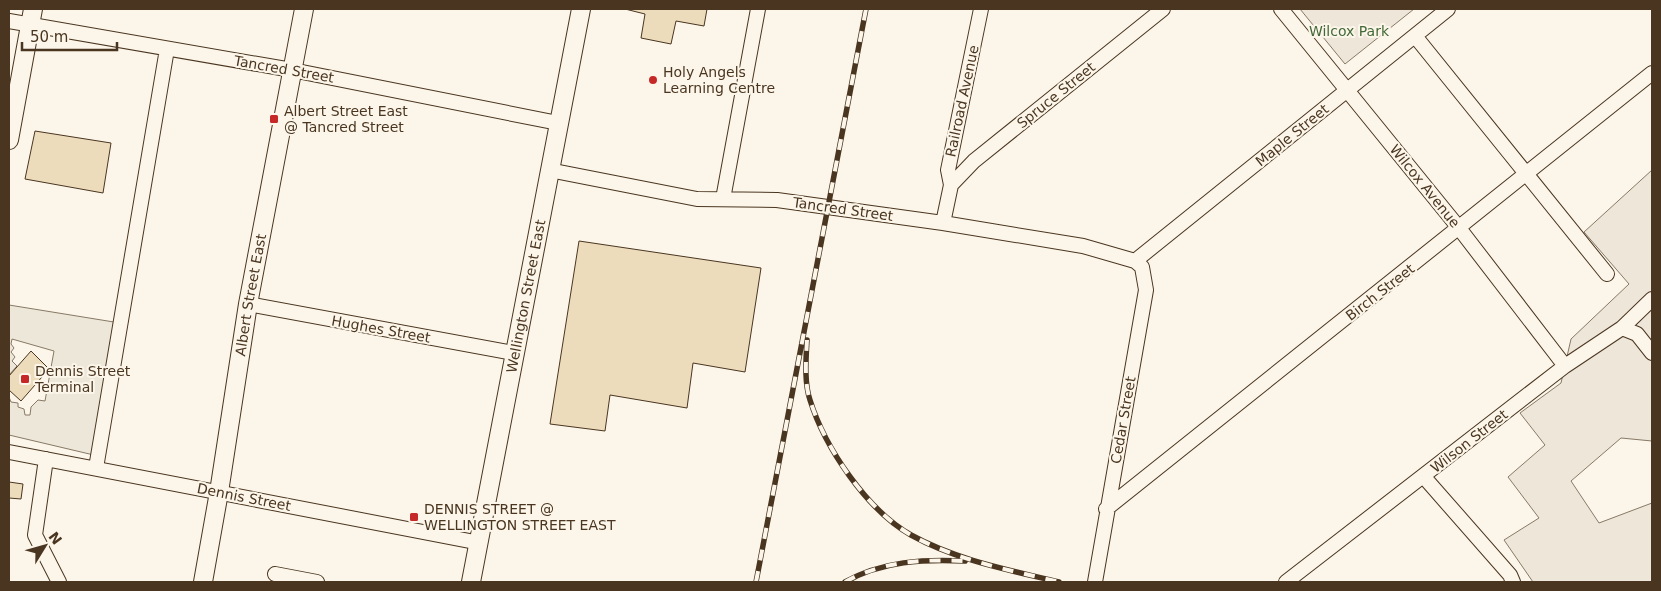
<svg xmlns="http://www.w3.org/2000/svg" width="1661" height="591" font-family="'DejaVu Sans',sans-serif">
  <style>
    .green { fill: #ede6d9; stroke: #887966 }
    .parking { fill: #ede7d9; stroke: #887966 }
    .building { fill: #ecdcbc; stroke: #4a3520 }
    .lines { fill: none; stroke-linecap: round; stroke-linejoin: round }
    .minor-casing { stroke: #4a3520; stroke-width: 16 }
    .major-casing { stroke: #4a3520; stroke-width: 20 }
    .minor { stroke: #fbf6e9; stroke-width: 14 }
    .major { stroke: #fbf6e9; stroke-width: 18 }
    .rail-casing { stroke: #4a3520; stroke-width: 5.5 }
    .rail { stroke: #fbf6e9; stroke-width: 4; stroke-dasharray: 11; stroke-linecap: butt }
    .poi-dot { fill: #c62828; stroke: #fbf6e9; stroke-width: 2 }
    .labels { text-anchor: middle; stroke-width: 4; stroke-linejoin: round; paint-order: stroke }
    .park-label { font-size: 14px; fill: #436837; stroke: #fbf6e9 }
    .street-label { font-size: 14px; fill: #4a3520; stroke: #fbf6e9 }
    .poi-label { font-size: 14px; fill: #4a3520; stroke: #fbf6e9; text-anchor: start }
  </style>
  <rect width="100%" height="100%" fill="#fbf6e9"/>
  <path class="green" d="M1300 9H1414L1345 64Z
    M1652 170V441L1621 438 1571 481 1599 523 1652 503V582H1533L1504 540 1539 518 1508 477 1545 445 1520 413 1561 383 1571 339 1629 284 1584 232Z"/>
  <path class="parking" d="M9 305 120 323 98 456 9 435V397L11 402 18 403V407L24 409 25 415H30L31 407 38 400 45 401 54 351 12 339 11 344 14 348 11 352 15 357 12 361 17 366 9 375Z"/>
  <path class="building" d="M625 9H707L704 26 676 21 671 44 641 38 645 14Z
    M35 131 111 143 103 193 25 179Z
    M579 241 761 268 745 372 693 363 687 408 610 395 605 431 550 424Z
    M31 351 49 369 21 401 9 390V376Z
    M9 482 23 484 21 499 9 498Z"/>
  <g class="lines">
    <g class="minor-casing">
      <path id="minor" d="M1281 9 1459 228 1565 366
        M9 21 292 70 558 123
        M1415 36 1607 274
        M549 170 697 199 777 200 943 223 1083 246 1135 261 1142 267 1146 290 1095 582
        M951 185 974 161 1163 9
        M723 199 758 9
        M943 223 951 185 948 170 981 9
        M1135 261 1448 9
        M248 304 514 353
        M1622 328 1637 334 1652 353
        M9 452 480 543
        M46 459 35 535 59 582
        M96 468 167 49
        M1424 477 1510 575 1513 582
        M1106 509 1652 73
        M275 574 317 582
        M1286 582 1565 366 1622 328 1652 299"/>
    </g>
    <g class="major-casing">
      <g id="major">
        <path d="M9 140 33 9"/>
        <path id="s1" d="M203 582 219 492 248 304 304 9"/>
        <path id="s2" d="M471 582 581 9"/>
      </g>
    </g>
    <use href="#minor" class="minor"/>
    <use href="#major" class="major"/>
    <g class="rail-casing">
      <path id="rail" d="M807 340C806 359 804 382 810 400 825 448 867 510 911 535 956 560 1009 570 1059 582
        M756 582 866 9
        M845 582C882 561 924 559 965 561"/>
    </g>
    <use href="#rail" class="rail"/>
  </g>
  <g class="poi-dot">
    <circle cx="653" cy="80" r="5"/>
    <rect x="269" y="114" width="10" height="10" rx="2.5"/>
    <rect x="20" y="374" width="10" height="10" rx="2.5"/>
    <rect x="409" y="512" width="10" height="10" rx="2.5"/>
  </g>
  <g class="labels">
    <g class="park-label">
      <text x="1349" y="36">Wilcox Park</text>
    </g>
    <g class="street-label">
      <text transform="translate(284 69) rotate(10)" y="5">Tancred Street</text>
      <text transform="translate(1056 95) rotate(-39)" y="5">Spruce Street</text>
      <text transform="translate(962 101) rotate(-78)" y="5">Railroad Avenue</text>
      <text transform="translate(1292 135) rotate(-39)" y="5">Maple Street</text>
      <text transform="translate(1425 186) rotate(51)" y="5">Wilcox Avenue</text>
      <text transform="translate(843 209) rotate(8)" y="5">Tancred Street</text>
      <text transform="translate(1380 292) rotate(-38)" y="5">Birch Street</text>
      <text dy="5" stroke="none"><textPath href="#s1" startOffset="291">Albert Street East</textPath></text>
      <text dy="5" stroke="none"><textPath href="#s2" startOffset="291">Wellington Street East</textPath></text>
      <text transform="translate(381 329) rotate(10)" y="5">Hughes Street</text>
      <text transform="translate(1123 420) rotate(-80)" y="5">Cedar Street</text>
      <text transform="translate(1469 441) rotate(-38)" y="5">Wilson Street</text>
      <text transform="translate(244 497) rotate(11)" y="5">Dennis Street</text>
    </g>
    <g class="poi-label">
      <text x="663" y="77">Holy Angels<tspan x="663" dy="16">Learning Centre</tspan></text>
      <text x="284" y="116">Albert Street East<tspan x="284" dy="16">@ Tancred Street</tspan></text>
      <text x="35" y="376">Dennis Street<tspan x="35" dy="16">Terminal</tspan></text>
      <text x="424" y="514">DENNIS STREET @<tspan x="424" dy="16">WELLINGTON STREET EAST</tspan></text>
    </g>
  </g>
  <rect width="1661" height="591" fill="none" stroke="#4a3520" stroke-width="20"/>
  <g transform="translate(45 546) rotate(53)" stroke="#fbf6e9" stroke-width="4" paint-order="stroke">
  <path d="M0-4L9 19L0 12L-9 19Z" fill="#4a3520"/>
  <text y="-8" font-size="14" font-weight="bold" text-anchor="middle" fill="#4a3520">N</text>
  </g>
  <path d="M22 42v8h95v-8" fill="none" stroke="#4a3520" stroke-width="2.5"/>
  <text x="30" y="42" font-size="15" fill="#4a3520" stroke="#fbf6e9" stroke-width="4" paint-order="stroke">50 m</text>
</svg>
